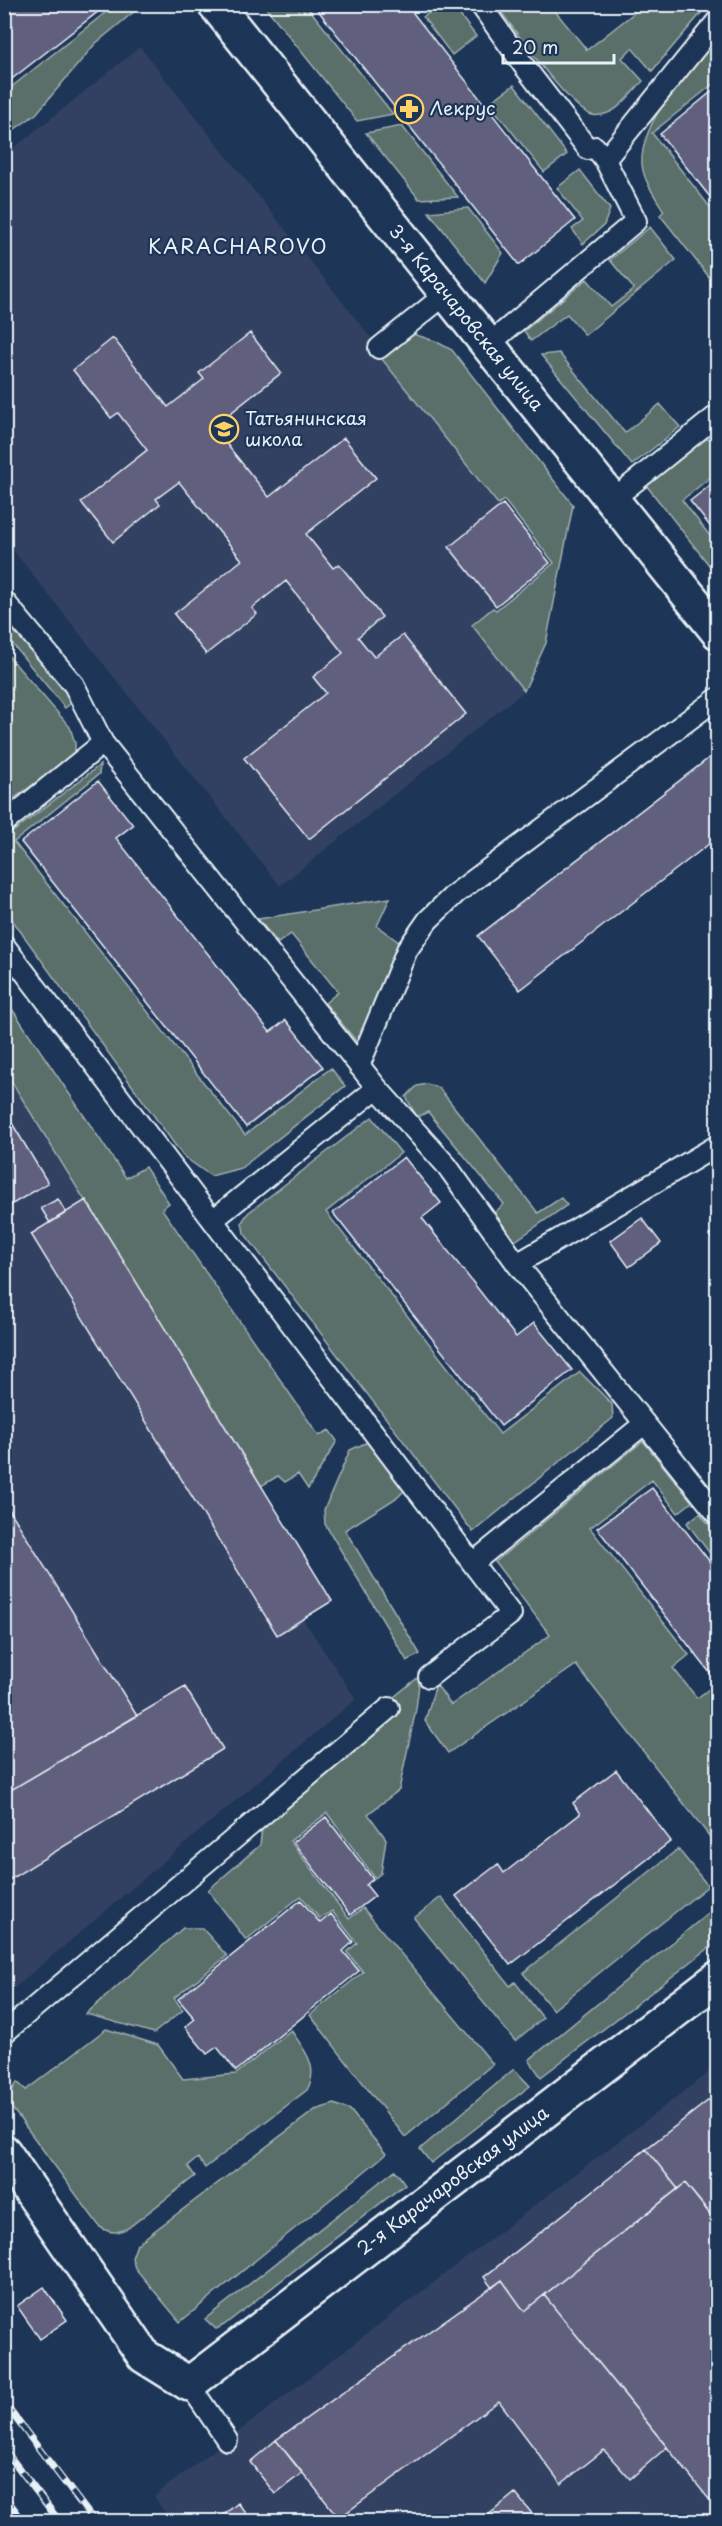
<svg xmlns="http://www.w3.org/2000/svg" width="722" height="2526" font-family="'Playpen Sans',sans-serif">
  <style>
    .built { fill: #314162 }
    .green { fill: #5a6e6a; stroke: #a1b0b1; stroke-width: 1.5 }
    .building { fill: #615e7d; stroke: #e8f1f8; stroke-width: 1.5 }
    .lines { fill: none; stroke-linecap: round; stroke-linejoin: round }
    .lane-casing { stroke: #e8f1f8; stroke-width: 24 }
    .street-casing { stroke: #e8f1f8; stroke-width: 38 }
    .lane { stroke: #1d3557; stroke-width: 20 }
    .street { stroke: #1d3557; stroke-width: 33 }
    .rail-casing { stroke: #e8f1f8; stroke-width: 7 }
    .rail { stroke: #1d3557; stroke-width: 4.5; stroke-dasharray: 14; stroke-linecap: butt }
    .labels { text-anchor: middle; stroke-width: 4.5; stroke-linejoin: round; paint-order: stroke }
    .poi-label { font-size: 18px; fill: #e8f1f8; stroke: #1d3557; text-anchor: start }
    .street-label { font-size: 18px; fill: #e8f1f8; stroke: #1d3557 }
    .neighbourhood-label { font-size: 20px; letter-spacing: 1.5px; fill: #e8f1f8; stroke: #1d3557 }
  </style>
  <rect width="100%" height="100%" fill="#1d3557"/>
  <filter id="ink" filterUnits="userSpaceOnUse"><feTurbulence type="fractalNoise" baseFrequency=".0167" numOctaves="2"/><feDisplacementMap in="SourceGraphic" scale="12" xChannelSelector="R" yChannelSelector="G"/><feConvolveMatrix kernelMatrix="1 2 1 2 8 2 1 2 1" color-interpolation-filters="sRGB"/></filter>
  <g filter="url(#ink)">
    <path class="built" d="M140 47 550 563 472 625 524 691 280 886 5 540V155Z
      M4 1071 332 1601 303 1619 356 1699 5 1996Z
      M717 2066V2521L171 2522 154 2496Z"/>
    <path class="green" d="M109 5H142L95 44 36 114 5 136V92L111 8Z
      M264 5H306L393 114 357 121Z
      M441 5H452L476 36 452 55 423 17Z
      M496 5H550L587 50 634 13 636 5H708L652 71 632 48 622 58 643 81C633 91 620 110 605 114 602 115 595 116 592 115 569 109 512 26 496 5Z
      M717 38V81L652 133 717 216V287L660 215 664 211C656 198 643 180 642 164 640 121 688 72 713 40Z
      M514 85 567 154 544 172 489 103Z
      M402 126 458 197 419 199 366 133Z
      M580 170 610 209 604 225 583 244 572 229 583 221 557 188Z
      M468 208 503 253 485 283 429 212Z
      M650 227 676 260 585 335 567 314 531 341 524 331 587 279 611 307 634 289 610 260Z
      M413 334 435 341 452 350 573 505 546 643 524 691 472 625 493 608 496 610 554 563 504 500 498 504 381 358Z
      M559 353 625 433 660 404 680 427 632 465 541 355Z
      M706 439H717V472L682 500 717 545V575L646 485 698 443Z
      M4 616 75 700 65 708 5 635Z
      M4 651 70 727 75 743V754L5 805Z
      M100 765 99 774 14 842 245 1135 331 1068 345 1086 241 1168 211 1176 183 1156 5 910V838Z
      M390 898 377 926 400 943 357 1042 325 1003 338 992 291 934 278 943 258 919Z
      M4 997 126 1178 145 1167 169 1203 162 1209 319 1436 329 1430 337 1441 308 1489 298 1474 285 1482 278 1476 261 1486 5 1071Z
      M427 1084 439 1088 538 1213 561 1198 567 1205 515 1241 493 1214 504 1204 428 1112 417 1117 406 1097 417 1086Z
      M372 1117 401 1153 326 1212 500 1434 580 1372 612 1404 613 1418 473 1532 244 1233 242 1222 248 1213Z
      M370 1441 403 1481 404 1491 398 1497 345 1530 420 1654 407 1661 325 1524 324 1510 350 1450Z
      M643 1441 692 1502 678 1513 652 1480 590 1528 689 1655 673 1668 697 1698 713 1686 717 1692V1846L576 1665 448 1753 425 1721 436 1684 451 1705 550 1635 495 1562Z
      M700 1513 717 1535V1563L687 1523Z
      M420 1676 416 1709 399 1790 368 1814 386 1839 381 1873 375 1878 327 1813 290 1841 349 1919 363 1908 493 2064 405 2137 310 2015 363 1972 347 1952 357 1943 332 1911 320 1919 301 1896 246 1940 208 1890 260 1845 262 1828 285 1811 299 1773Z
      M678 1849 708 1886 553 2010 523 1973Z
      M441 1897 510 1986 515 1982 543 2018 515 2041 414 1918Z
      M717 1906V1942L541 2077 529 2060Z
      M183 1928H202L227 1956 174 1998 183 2010 154 2033 86 2014Z
      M106 2029 158 2045 183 2079 236 2074 291 2030C304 2050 320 2066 307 2090L205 2168 198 2158 188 2166 195 2176 128 2228C117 2233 111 2234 100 2227L9 2104 11 2093 17 2082 26 2090Z
      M514 2069 530 2086 431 2163 420 2149Z
      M334 2104 350 2110 386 2154 180 2322 135 2268 132 2258 137 2244 315 2110Z
      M395 2170 405 2184 224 2325 216 2329 205 2319Z"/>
    <path class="building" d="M4 4H102L104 7 4 85Z
      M313 4H406L575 220 519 265Z
      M716 88 718 90V207L660 134Z
      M250 333 281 373 213 427 269 497 344 438 376 478 306 534 333 568 339 564 382 617 358 637 374 657 403 635 466 714 309 839 244 758 326 693 313 677 343 653 286 581 252 608 257 614 206 654 174 614 242 560 179 482 156 499 160 504 113 542 81 502 147 450 118 413 111 418 73 370 113 338 168 407 204 379 199 373Z
      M718 479V536L690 501Z
      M503 504 550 563 496 606 449 547Z
      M718 751V837L520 990 478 936Z
      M98 781 133 825 116 838 270 1032 286 1020 323 1067 246 1127 21 842Z
      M4 1110 48 1183 4 1209Z
      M404 1157 441 1203 422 1218 516 1337 534 1323 572 1370 501 1426 333 1213Z
      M58 1199 66 1213 50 1223 41 1208Z
      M86 1200 332 1601 277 1635 31 1234Z
      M642 1218 661 1243 629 1267 610 1241Z
      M718 1228V1246L709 1235Z
      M652 1488 718 1572V1683L597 1528Z
      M4 1501 137 1716 4 1794Z
      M185 1687 223 1749 4 1883V1794Z
      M616 1770 671 1841 510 1965 456 1896 498 1864 504 1873 580 1814 573 1803Z
      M326 1817 373 1879 366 1885 375 1896 350 1915 293 1842Z
      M301 1900 320 1923 331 1914 353 1942 343 1951 359 1971 236 2071 217 2047 207 2054 185 2027 195 2019 178 1999Z
      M718 2093V2214L713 2218 685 2183 678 2189 646 2149Z
      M646 2149 678 2189 524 2311 502 2280 492 2288 484 2277Z
      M685 2183 718 2223 716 2508 544 2295Z
      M502 2280 524 2311 544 2295 667 2447 630 2479 604 2450 561 2484 499 2401 339 2518 276 2440Z
      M44 2287 67 2320 40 2339 17 2306Z
      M276 2440 302 2473 275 2494 250 2462Z
      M515 2493 539 2522H480Z
      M238 2503 253 2522H215Z"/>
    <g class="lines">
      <g class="lane-casing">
        <path id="lane" d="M480 4 524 66 588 149 595 147 605 160
          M488 345 636 221 605 160 718 20
          M379 348 446 294
          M612 500 715 417 718 420
          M4 601 74 685 103 743 377 1088 447 1166 517 1264 718 1515
          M4 823 103 743
          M4 945 511 1614 429 1677
          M359 1066 407 950 428 920 455 894 718 698
          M213 1220 377 1088
          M517 1264 718 1145
          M473 1563 644 1424
          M4 2033 389 1708
          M189 2384 227 2440"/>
      </g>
      <g class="street-casing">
        <path id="street" d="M215 4 718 632
          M4 2152 144 2356 189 2384 718 1978"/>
      </g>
      <use href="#lane" class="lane"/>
      <use href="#street" class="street"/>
      <g class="rail-casing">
        <path id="rail" d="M4 2403 95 2522
          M4 2449 60 2522
          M4 2495 24 2522"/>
      </g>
      <use href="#rail" class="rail"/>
    </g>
  </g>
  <defs>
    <g id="pharmacy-ring" transform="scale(1.5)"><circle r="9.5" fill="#1d3557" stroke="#ffd166" stroke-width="1.5"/><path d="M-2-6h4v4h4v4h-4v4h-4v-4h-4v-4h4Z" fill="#ffd166"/></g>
    <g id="school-ring" transform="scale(1.5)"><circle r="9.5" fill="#1d3557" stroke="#ffd166" stroke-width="1.5"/><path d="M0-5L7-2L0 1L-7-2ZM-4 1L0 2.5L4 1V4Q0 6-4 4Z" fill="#ffd166"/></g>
  </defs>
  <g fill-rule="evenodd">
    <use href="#pharmacy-ring" x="409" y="109"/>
    <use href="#school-ring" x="224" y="429"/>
  </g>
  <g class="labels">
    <g class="poi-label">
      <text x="430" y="115">Лекрус</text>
      <text x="245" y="425">Татьянинская<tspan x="245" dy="21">школа</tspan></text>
    </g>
    <g class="street-label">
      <text transform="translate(466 318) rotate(51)" y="6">3-я Карачаровская улица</text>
      <text transform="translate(453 2181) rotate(-37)" y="6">2-я Карачаровская улица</text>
    </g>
    <g class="neighbourhood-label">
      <text x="238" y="254">KARACHAROVO</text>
    </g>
  </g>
  <rect width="722" height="2526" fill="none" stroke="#1d3557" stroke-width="24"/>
  <rect x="12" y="12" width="698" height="2502" fill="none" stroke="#e8f1f8" stroke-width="2" filter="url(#ink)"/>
  <path d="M503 54v9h111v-9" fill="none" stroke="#e8f1f8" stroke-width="3"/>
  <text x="512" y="54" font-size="18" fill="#e8f1f8" stroke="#1d3557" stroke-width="4.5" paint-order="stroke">20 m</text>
</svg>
